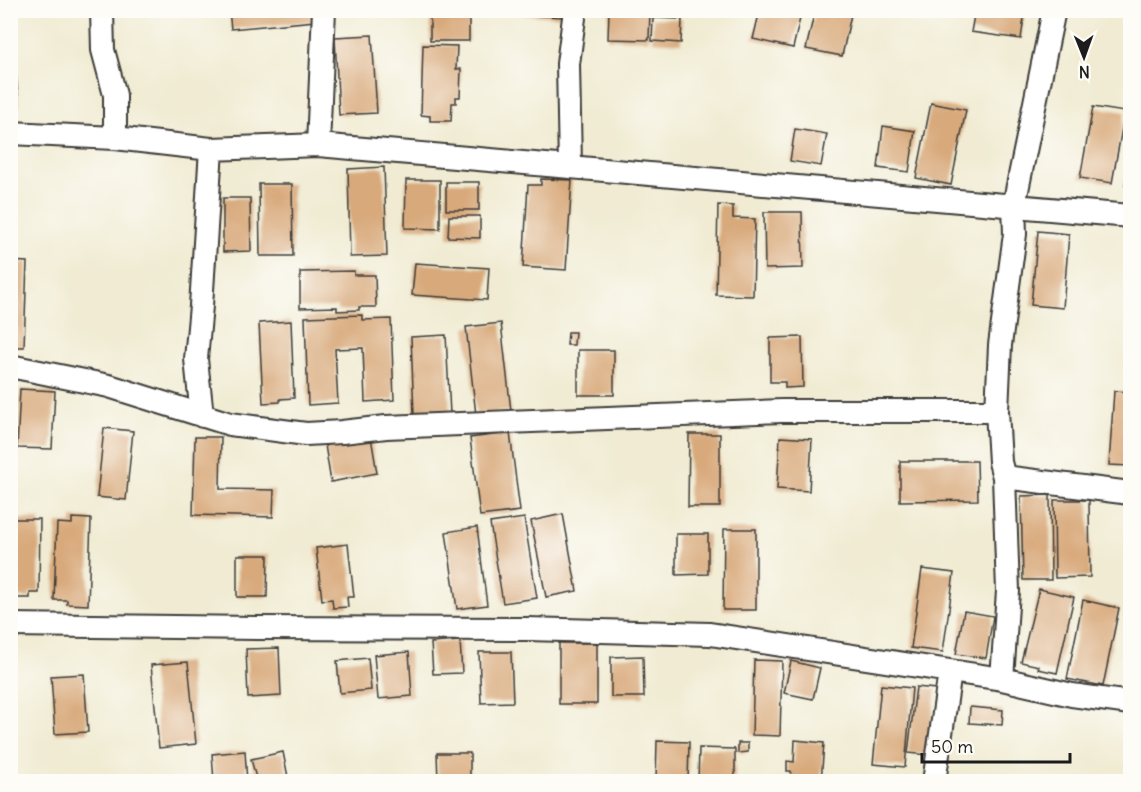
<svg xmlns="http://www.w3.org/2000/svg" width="1141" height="792" font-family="Delius,sans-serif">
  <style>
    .building { fill: #d8a97a }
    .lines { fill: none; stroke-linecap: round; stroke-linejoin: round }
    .minor-casing { stroke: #3c3b37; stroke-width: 26 }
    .minor { stroke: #fff; stroke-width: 22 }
  </style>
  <rect width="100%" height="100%" fill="#fdfcf7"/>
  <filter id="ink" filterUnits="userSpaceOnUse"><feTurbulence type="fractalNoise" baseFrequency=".0167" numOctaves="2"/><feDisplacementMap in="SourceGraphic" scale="12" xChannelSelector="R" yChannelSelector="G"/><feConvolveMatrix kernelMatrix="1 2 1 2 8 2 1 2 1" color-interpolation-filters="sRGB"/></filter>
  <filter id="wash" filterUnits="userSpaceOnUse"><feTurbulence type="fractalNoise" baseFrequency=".008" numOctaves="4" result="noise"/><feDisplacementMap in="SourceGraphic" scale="24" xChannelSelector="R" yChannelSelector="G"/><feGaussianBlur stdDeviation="1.35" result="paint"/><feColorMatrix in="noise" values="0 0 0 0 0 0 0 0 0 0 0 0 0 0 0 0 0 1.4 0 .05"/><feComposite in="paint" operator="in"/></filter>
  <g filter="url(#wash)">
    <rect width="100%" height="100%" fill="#f0ebd2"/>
    <g id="blocks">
      <path class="building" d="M229 10H314L315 21 231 29Z
        M430 10H469V41H430Z
        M522 10H564V17L522 15Z
        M609 10H650L649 40 608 39Z
        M760 10H802L793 48 753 39Z
        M815 10H852L842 56 806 49Z
        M975 10H1025L1021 39 971 32Z
        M653 18 682 19 681 43 652 41Z
        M372 35 377 113 339 115 335 37Z
        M423 45 457 46 456 69H461L460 97H456V103H452L451 121H430V116L421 115Z
        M15 62 19 108H10V63Z
        M931 103 966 110 951 185 916 178Z
        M1093 107 1125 112 1112 183 1080 178Z
        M883 126 915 131 909 172 878 168Z
        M795 129 827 134 821 166 790 161Z
        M1129 156H1130V187L1125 186Z
        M384 167 387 256 350 257 348 169Z
        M541 179 572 180 566 270 523 267 528 185H541Z
        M406 180H440V229L405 228Z
        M446 182H479V210H446Z
        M259 184H292L293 256H260Z
        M223 198H250L251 251 223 252Z
        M718 205 733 206V218L755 219 753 296 716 295Z
        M764 212H802L803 268 765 269Z
        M449 216H480V238L448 237Z
        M1038 231 1069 234 1063 308 1031 305Z
        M10 261 27 262 24 347H10Z
        M415 263 489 268 487 300 412 295Z
        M354 271V275H375L376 307H359V310L337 311V307L300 308V272Z
        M362 315V320L391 319 394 400 365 402 363 348 335 349 338 403 308 405 305 317Z
        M291 321 294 398 280 399V402L263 403 259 323Z
        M501 323 511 411 476 415 466 327Z
        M568 332H575L574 345H567Z
        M446 335 450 414 414 415 411 337Z
        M802 337 803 387 785 388V382H770V338Z
        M578 350H614V395H578Z
        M20 389 55 391 52 449 17 448Z
        M1114 391 1130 392V466L1109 465Z
        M104 428 133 431 126 500 97 497Z
        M510 433 520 511 480 516 470 438Z
        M689 434H720V507H688Z
        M195 437H221L220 489 274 490 273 517 193 515Z
        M371 437 377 473 331 482 325 445Z
        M780 437 812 439 809 491 777 489Z
        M900 461H977L978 500 900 501Z
        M1050 495 1051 580H1023L1021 496Z
        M1054 500H1089L1090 577 1055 578Z
        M563 514 577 591 546 597 531 521Z
        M72 518 91 519 88 605 67 604V600H54L57 523 72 524Z
        M524 518 537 598 503 603 490 523Z
        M10 519H40L39 593H30V598H14L15 591H10Z
        M477 527 487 605 457 609 446 532Z
        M724 529H756V610H723Z
        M676 534H708V574L676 575Z
        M348 544 354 597H347L348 607 333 608 332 599 322 600 316 548Z
        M237 555H268L267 597H237Z
        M922 569 954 573 943 652 911 648Z
        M1039 589 1074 597 1057 673 1038 669 1039 666 1021 662Z
        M1083 600 1119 608 1103 686 1067 679Z
        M964 611 993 616 986 658 956 654Z
        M460 641 462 673 433 674 431 643Z
        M559 643H597V704H559Z
        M279 648 281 696 248 698 246 649Z
        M409 652 412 696 378 699 374 655Z
        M479 652H511L513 702 481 703Z
        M643 656 644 697H611V657Z
        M368 658 371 690 340 693 337 661Z
        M754 660 782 661 780 736 752 735Z
        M791 661 820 668 813 699 784 693Z
        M188 662 196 744 159 748 151 665Z
        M84 674 88 732 55 734 51 676Z
        M881 685 912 688 905 767 873 764Z
        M916 687 936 689 928 755 908 753Z
        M970 707 1003 710 1002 725 969 723Z
        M795 740 824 743 821 782H791V771H787V761L794 762Z
        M657 741 689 742 688 782H656Z
        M738 743H748V752L738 753Z
        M699 748 735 749V782H698Z
        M245 751 247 782H214L212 754Z
        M283 752 289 782H257L251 759Z
        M437 753H470V782H438Z
        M865 777V782H834V778Z"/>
    </g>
  </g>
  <g filter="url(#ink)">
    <use href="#blocks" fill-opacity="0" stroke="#3c3b37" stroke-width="1.5"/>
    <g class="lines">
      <g class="minor-casing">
        <path id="minor" d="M102 10 103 50 115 95V138
          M10 133 115 138 211 149 318 145 1130 216
          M318 145 324 10
          M570 166 568 64 575 10
          M10 366 109 386 230 424 306 434 342 432 386 427 782 411H997
          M202 416 196 359 201 306 211 149
          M1004 477 1130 493
          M10 625 257 628 527 629 710 634 1002 679 1072 695 1130 703
          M1002 679 1008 591 1004 477 1000 462 997 411 1000 345 1015 234 1014 205 1054 10
          M934 782 950 672"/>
      </g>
      <use href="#minor" class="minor"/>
    </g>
  </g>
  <rect width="1141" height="792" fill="none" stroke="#fdfcf7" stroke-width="36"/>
  <g transform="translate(1084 57) rotate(179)" stroke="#fdfcf7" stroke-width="4.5" paint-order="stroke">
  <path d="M0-4.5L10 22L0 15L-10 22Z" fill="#1c1c1c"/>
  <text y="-9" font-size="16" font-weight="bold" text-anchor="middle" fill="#1c1c1c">N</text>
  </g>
  <path d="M922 753v9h148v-9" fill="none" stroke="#1c1c1c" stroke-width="3"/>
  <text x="931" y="753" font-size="18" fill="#1c1c1c" stroke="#fdfcf7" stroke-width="4.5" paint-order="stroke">50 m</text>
</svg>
